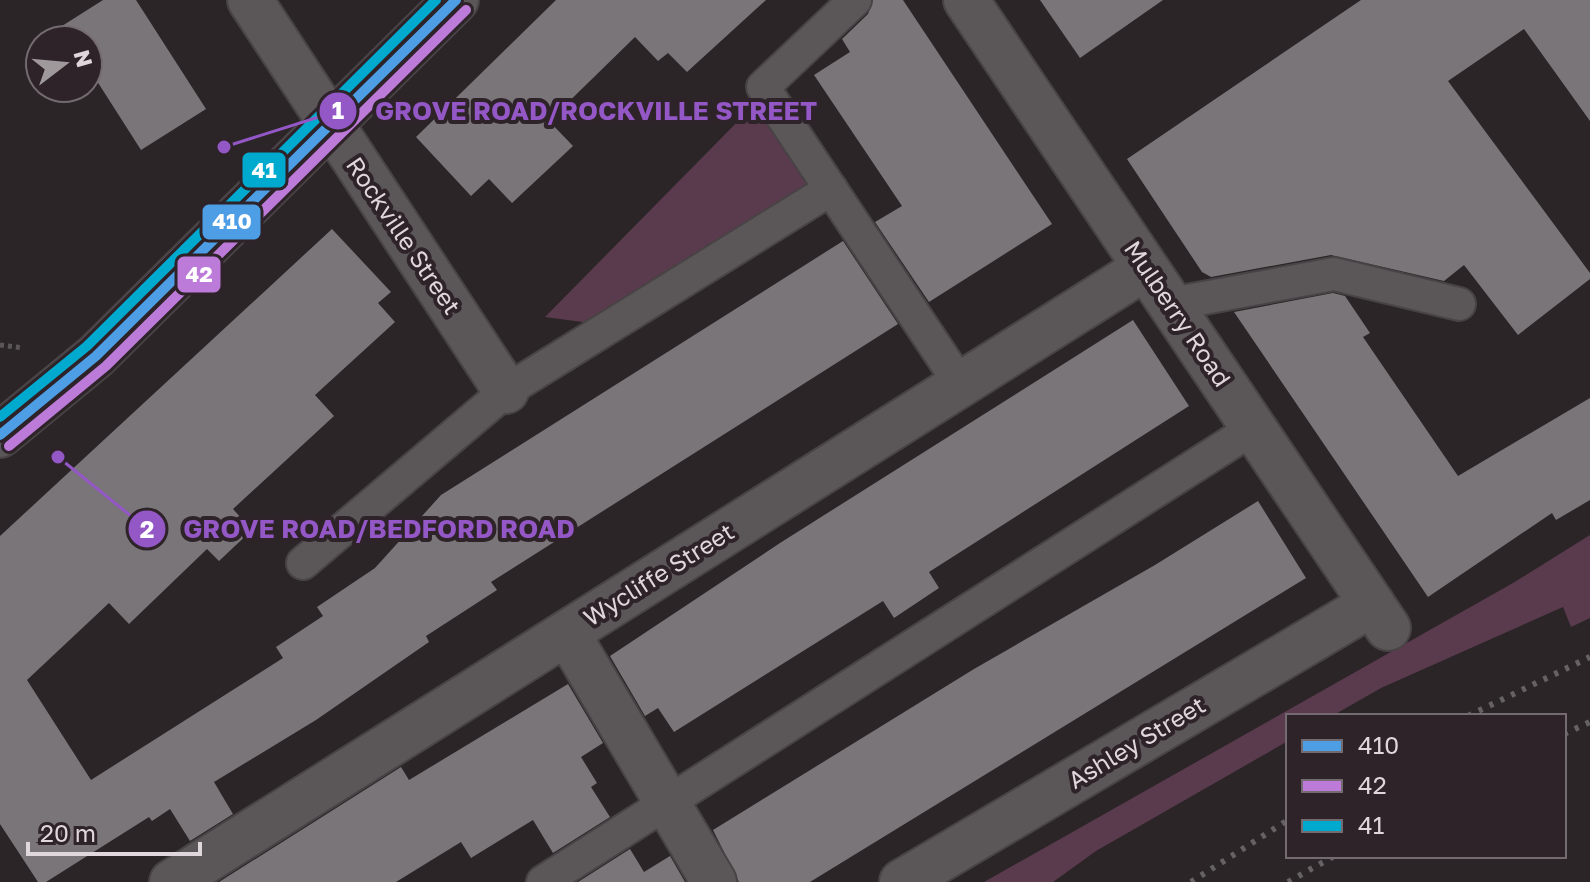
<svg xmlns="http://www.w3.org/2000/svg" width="1590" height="882" font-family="'Golos Text',sans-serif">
<rect width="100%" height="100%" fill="#2b2528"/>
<g fill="#5a3b4d">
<path d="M 751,108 L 765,113 L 813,187 L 590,323 L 545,317 Z"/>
<path d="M 1590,535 L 1590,618 L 1571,627 L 1563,607 L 1381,688 L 1332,716 L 1288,716 L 1288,741 L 1096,851 L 1053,882 L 984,882 L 1513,583 Z"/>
</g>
<g fill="#7a7578">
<path d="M 103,0 L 136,0 L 206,109 L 141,150 L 88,67 L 88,40 L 71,40 L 62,26 Z"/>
<path d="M 556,0 L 766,0 L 687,72 L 668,53 L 658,61 L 635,37 L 549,121 L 573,146 L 512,203 L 489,179 L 471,196 L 416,137 Z"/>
<path d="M 873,0 L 903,0 L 1052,224 L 929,302 L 875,222 L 902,206 L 814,75 L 850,52 L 842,39 L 868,14 Z"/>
<path d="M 1040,0 L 1163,0 L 1080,58 Z"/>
<path d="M 1361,0 L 1590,0 L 1590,121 L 1524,29 L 1448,81 L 1590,273 L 1590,279 L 1518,335 L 1464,265 L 1444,281 L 1331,255 L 1211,277 L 1202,272 L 1127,159 Z"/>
<path d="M 332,229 L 391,292 L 378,303 L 395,322 L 315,395 L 334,416 L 233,509 L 252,530 L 219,561 L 207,549 L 129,624 L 109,603 L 27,680 L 91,780 L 283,658 L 276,647 L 323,616 L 317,607 L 375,568 L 441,495 L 843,241 L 898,324 L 491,582 L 497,590 L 426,636 L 429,642 L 316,720 L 214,782 L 233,814 L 190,841 L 170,809 L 152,821 L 149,817 L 46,882 L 38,882 L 0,824 L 0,536 Z"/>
<path d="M 1333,293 L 1345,296 L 1370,333 L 1363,337 L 1458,476 L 1590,398 L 1590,500 L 1556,520 L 1552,513 L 1428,597 L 1234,312 Z"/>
<path d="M 1133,320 L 1189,406 L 929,572 L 939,588 L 894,618 L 883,601 L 674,732 L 658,708 L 645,716 L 610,656 L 780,543 Z"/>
<path d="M 1258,501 L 1306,578 L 810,882 L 739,882 L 713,830 L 974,669 L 1155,565 Z"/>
<path d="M 568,684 L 603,743 L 581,757 L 597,783 L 591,787 L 610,817 L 553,853 L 533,820 L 471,858 L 461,842 L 396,882 L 219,882 L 401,767 L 409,780 Z"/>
<path d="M 630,849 L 644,872 L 670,856 L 685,882 L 578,882 Z"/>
</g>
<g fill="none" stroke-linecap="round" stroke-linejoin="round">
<g stroke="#484345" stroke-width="36">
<g id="lane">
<path d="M 855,0 L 763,87 L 961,385"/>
<path d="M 1171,304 L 1334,274 L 1459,304"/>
<path d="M 303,563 L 506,391 L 831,189"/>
<path d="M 543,882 L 1254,428"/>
</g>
</g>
<g stroke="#484345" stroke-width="48">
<g id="street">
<path d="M 250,0 L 506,391"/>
<path d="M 966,0 L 1388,628"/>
<path d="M 0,435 L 96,356 L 456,0"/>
<path d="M 567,633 L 714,882"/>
<path d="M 172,882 L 1145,268"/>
<path d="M 902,882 L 1372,604"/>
</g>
</g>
<path stroke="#5b5759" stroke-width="5" stroke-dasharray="4 4" stroke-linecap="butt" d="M 0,345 L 23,348"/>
<use href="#lane" stroke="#5b5658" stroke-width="32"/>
<use href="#street" stroke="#5b5658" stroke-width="44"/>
<g stroke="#666264" stroke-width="6" stroke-dasharray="4 8" stroke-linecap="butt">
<path d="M 1468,716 L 1590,657"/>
<path d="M 1564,734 L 1590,722"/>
<path d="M 1191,882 L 1288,820"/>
<path d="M 1288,882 L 1334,856"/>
</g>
<g stroke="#2d2329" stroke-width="16">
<path id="bus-1" d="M 0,435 L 96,356 L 456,0"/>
</g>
<g stroke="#2d2329" stroke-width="16">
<path id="bus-2" d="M 9,446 L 106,366 L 466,10"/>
</g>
<g stroke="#2d2329" stroke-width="16">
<path id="bus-3" d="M 0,417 L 87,346 L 436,0"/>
</g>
<use href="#bus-1" stroke="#4d9ee5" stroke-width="10"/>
<use href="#bus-2" stroke="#bd7bd9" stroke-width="10"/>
<use href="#bus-3" stroke="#00a9ce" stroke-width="10"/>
</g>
<g text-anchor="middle" stroke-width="8" stroke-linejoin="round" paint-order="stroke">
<g font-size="24" fill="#dfd7db" stroke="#2d2329">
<text transform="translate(403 236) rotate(56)" y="8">Rockville Street</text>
<text transform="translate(1177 314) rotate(56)" y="8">Mulberry Road</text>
<text transform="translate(659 575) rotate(-32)" y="8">Wycliffe Street</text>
<text transform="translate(1137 743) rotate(-31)" y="8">Ashley Street</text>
</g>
</g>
<path fill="none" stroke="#9457c6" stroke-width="3" d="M224 147L338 111M58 457L147 529"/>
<g fill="#9457c6" stroke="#2d2329" stroke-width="3">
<circle cx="224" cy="147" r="8"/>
<circle cx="58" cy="457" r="8"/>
<circle cx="338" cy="111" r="20"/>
<circle cx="147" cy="529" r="20"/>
</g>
<g font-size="24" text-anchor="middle" font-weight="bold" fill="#fff">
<text x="338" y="119">1</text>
<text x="147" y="538">2</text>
</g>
<g font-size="26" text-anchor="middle" font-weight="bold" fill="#9457c6" stroke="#2d2329" stroke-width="8" stroke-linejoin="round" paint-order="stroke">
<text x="596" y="120">GROVE ROAD/ROCKVILLE STREET</text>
<text x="379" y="538">GROVE ROAD/BEDFORD ROAD</text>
</g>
<g stroke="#2d2329" stroke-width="3">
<rect x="241" y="151" width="46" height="38" rx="8" fill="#00a9ce"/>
<rect x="201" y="203" width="61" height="38" rx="8" fill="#4d9ee5"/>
<rect x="176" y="255" width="46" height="39" rx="8" fill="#bd7bd9"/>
</g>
<g font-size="22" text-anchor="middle" font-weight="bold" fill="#fff">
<text x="264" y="178">41</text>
<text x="232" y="229">410</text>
<text x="199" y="282">42</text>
</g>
<rect x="1286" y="714" width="280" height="144" fill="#2d2329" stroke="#746b70" stroke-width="2"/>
<rect x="1302" y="740" width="40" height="12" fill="#4d9ee5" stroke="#746b70" stroke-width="2"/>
<text x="1358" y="754" font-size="24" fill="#dfd7db">410</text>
<rect x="1302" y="780" width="40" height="12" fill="#bd7bd9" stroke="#746b70" stroke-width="2"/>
<text x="1358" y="794" font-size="24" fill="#dfd7db">42</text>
<rect x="1302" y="820" width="40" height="12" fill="#00a9ce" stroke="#746b70" stroke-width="2"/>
<text x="1358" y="834" font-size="24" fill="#dfd7db">41</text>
<g transform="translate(64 64) rotate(74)"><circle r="38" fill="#2d2329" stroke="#746b70" stroke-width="2"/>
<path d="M0-6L14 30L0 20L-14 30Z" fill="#a0999c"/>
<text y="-12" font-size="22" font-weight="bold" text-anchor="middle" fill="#dfd7db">N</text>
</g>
<path d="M28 842v12h172v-12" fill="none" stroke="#dfd7db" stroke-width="4"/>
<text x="40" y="842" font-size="24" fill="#dfd7db" stroke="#2d2329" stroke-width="6" paint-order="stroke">20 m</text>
</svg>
